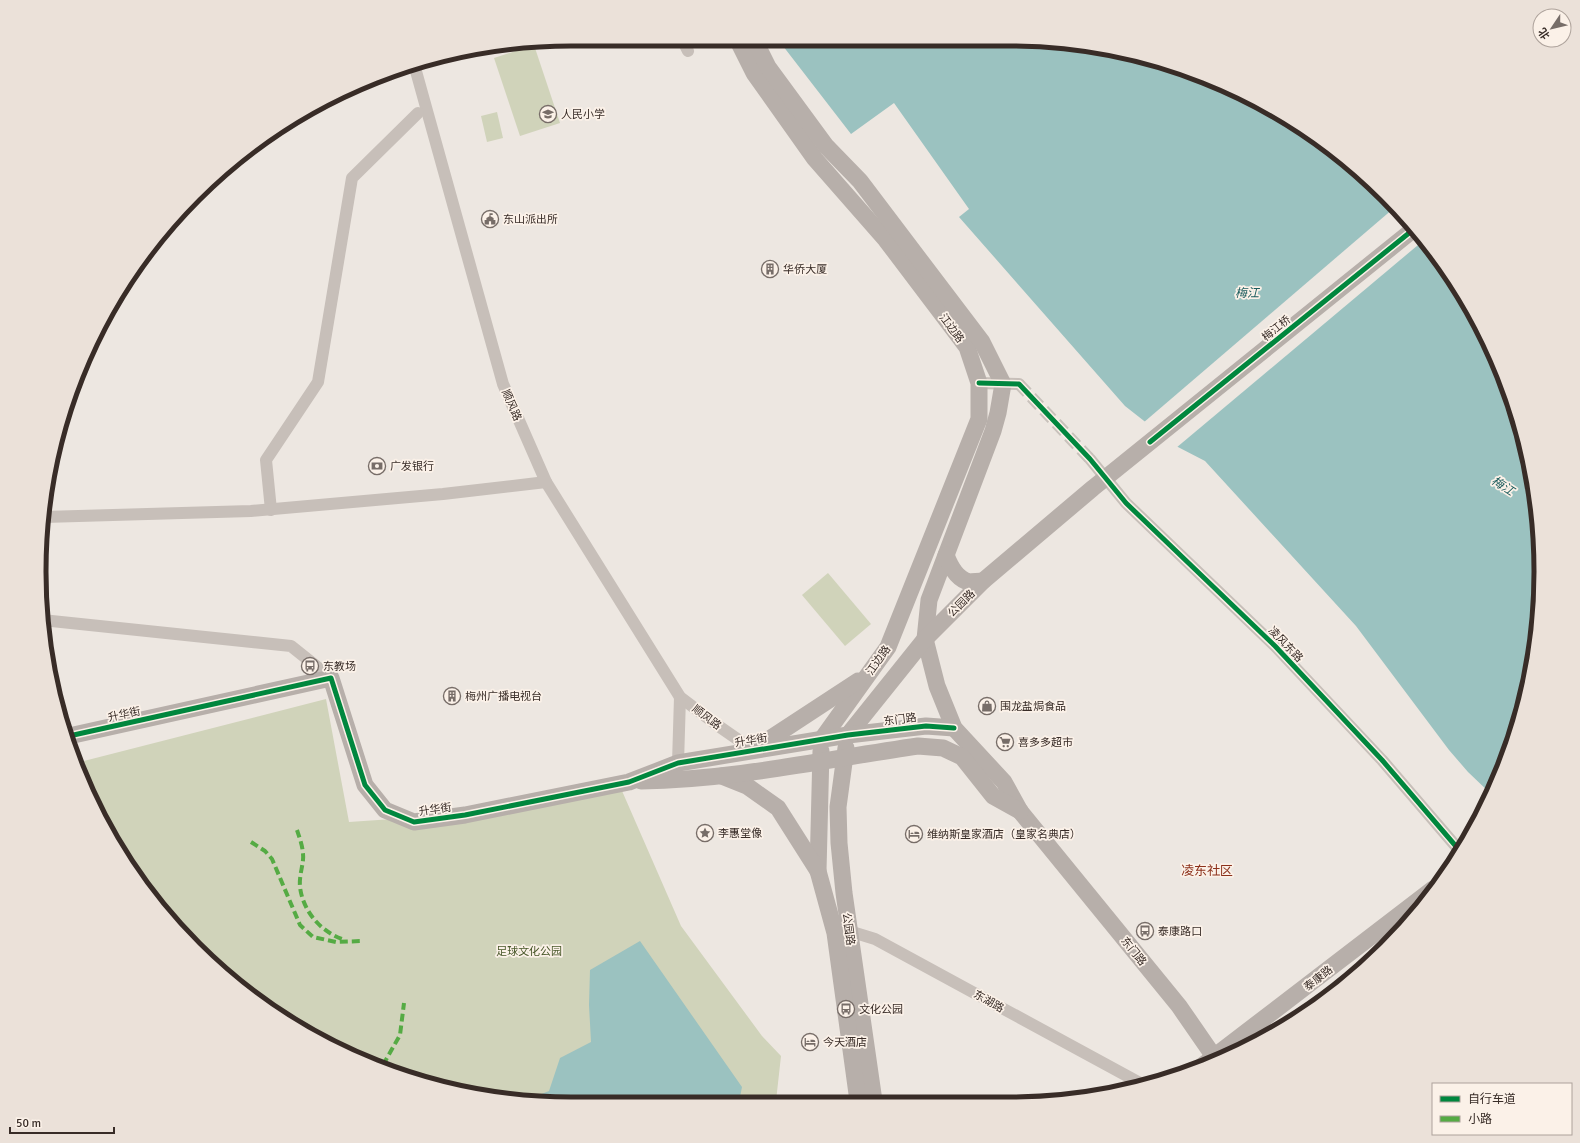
<svg xmlns="http://www.w3.org/2000/svg" width="1580" height="1143" font-family="Signika,'Noto Sans SC',sans-serif">
<rect width="100%" height="100%" fill="#ede7e1"/>
<g fill="#d0d3ba">
<path d="M 534,45 L 560,123 L 520,136 L 494,58 Z"/>
<path d="M 497,112 L 503,138 L 487,142 L 481,116 Z"/>
<path d="M 828,573 L 871,624 L 845,646 L 802,595 Z"/>
<path d="M 326,699 L 349,822 L 451,815 L 619,784 L 681,926 L 762,1036 L 781,1056 L 776,1101 L 536,1103 L 433,1086 L 305,1033 L 221,972 L 149,896 L 79,775 L 76,763 Z"/>
</g>
<g fill="#9bc2c0">
<path d="M 780,39 L 1009,39 L 1146,57 L 1212,80 L 1304,129 L 1360,171 L 1431,247 L 1486,336 L 1523,433 L 1540,536 L 1536,641 L 1513,742 L 1490,793 L 1468,772 L 1449,750 L 1356,626 L 1205,461 L 1176,446 L 1125,406 L 959,217 L 969,209 L 894,103 L 851,134 L 783,46 Z"/>
<path d="M 640,941 L 742,1087 L 739,1102 L 536,1103 L 528,1101 L 529,1099 L 549,1091 L 560,1058 L 591,1042 L 589,1005 L 590,970 Z"/>
</g>
<path fill="#ede7e1" d="M 1394,208 L 1424,240 L 1176,448 L 1143,423 Z"/>
<g fill="none" stroke-linecap="round" stroke-linejoin="round">
<path stroke="#c9c2bc" stroke-width="12" stroke-dasharray="12 6" stroke-linecap="butt" d="M 1019,384 L 1090,459"/>
<g stroke="#c7bfb9" stroke-width="12">
<path d="M 682,39 L 688,51"/>
<path d="M 414,64 L 503,384 L 546,482 L 680,697 L 717,725 L 753,750"/>
<path d="M 979,383 L 1019,384"/>
<path d="M 1090,459 L 1126,503 L 1275,646 L 1382,760 L 1460,851"/>
<path d="M 271,510 L 266,460 L 318,382 L 352,178 L 418,113"/>
<path d="M 44,517 L 251,511 L 443,494 L 546,482"/>
<path d="M 42,620 L 291,646 L 331,678"/>
<path d="M 678,763 L 680,697"/>
<path d="M 842,932 L 849,931 L 875,939 L 1140,1083"/>
</g>
<g stroke="#b7afaa" stroke-width="17">
<path d="M 737,39 L 754,73 L 815,159 L 886,240 L 967,347 L 979,383 L 979,419 L 888,647 L 822,739"/>
<path d="M 754,39 L 768,67 L 826,146 L 860,181 L 982,342 L 1003,384 L 998,413 L 993,431 L 929,600 L 925,639 L 937,686 L 954,728 L 1004,782 L 1020,811 L 1179,1006 L 1217,1061"/>
<path d="M 946,555 C 950,566 957,579 969,582 C 973,582 979,581 983,581"/>
<path d="M 848,735 L 925,639 L 983,581 L 1093,488 L 1414,229"/>
<path d="M 69,736 L 331,678 L 365,785 L 385,810 L 414,822 L 465,815 L 629,782 L 678,763 L 848,735 L 926,726 L 954,728"/>
<path d="M 759,746 L 858,681"/>
<path d="M 846,748 L 838,807 L 839,843 L 844,893 L 874,1101"/>
<path d="M 821,751 L 818,871 L 835,933 L 858,1101"/>
<path d="M 722,776 L 747,786 L 778,808 L 818,871"/>
<path d="M 641,781 C 733,780 827,759 918,746 L 943,748 L 962,757 L 993,796 L 1020,811"/>
<path d="M 1202,1066 L 1433,889"/>
</g>
<g stroke="#55ab44" stroke-width="4" stroke-dasharray="8 4" stroke-linecap="butt">
<path d="M 297,830 C 300,839 304,850 303,860 C 302,869 299,878 300,887 C 303,912 322,933 345,940"/>
<path d="M 251,842 L 265,851 L 272,859 L 300,925 L 313,937 L 336,942 L 362,941"/>
<path d="M 383,1065 L 400,1035 L 404,1003"/>
</g>
<g stroke="#fbf1e8" stroke-width="8">
<g id="cycleway">
<path d="M 979,383 L 1019,384 L 1090,459 L 1126,503 L 1275,646 L 1382,760 L 1460,851"/>
<path d="M 1150,442 L 1414,229"/>
<path d="M 69,736 L 331,678 L 365,785 L 385,810 L 414,822 L 465,815 L 629,782 L 678,763 L 848,735 L 926,726 L 954,728"/>
</g>
</g>
<use href="#cycleway" stroke="#00873e" stroke-width="5"/>
</g>
<defs>
<g id="school-ring" transform="scale(0.9)"><circle r="9.5" fill="#fbf1e8" stroke="#776d68" stroke-width="1.5"/><path d="M0-5L7-2L0 1L-7-2ZM-4 1L0 2.5L4 1V4Q0 6-4 4Z" fill="#776d68"/></g>
<g id="civic-ring" transform="scale(0.9)"><circle r="9.5" fill="#fbf1e8" stroke="#776d68" stroke-width="1.5"/><path d="M-.6-6.5H3V-4.5H.6V-3L4-1V1h2V6H-6V1h2V-1L-.6-3ZM-1.2 2.5V6h2.4V2.5Z" fill="#776d68"/></g>
<g id="building-ring" transform="scale(0.9)"><circle r="9.5" fill="#fbf1e8" stroke="#776d68" stroke-width="1.5"/><path d="M-4-6H4V6H1V3H-1V6H-4ZM-2.5-4.3h1.7v1.8h-1.7ZM.8-4.3h1.7v1.8H.8ZM-2.5-1h1.7V.8h-1.7ZM.8-1h1.7V.8H.8Z" fill="#776d68"/></g>
<g id="bank-ring" transform="scale(0.9)"><circle r="9.5" fill="#fbf1e8" stroke="#776d68" stroke-width="1.5"/><path d="M-6-4H6V4H-6ZM0-2.3a2.3 2.3 0 1 0 0 4.6a2.3 2.3 0 1 0 0-4.6Z" fill="#776d68"/></g>
<g id="bus-ring" transform="scale(0.9)"><circle r="9.5" fill="#fbf1e8" stroke="#776d68" stroke-width="1.5"/><path d="M-5-6H5V4H4V6H2V4H-2V6H-4V4H-5ZM-3.5-4V0h7V-4ZM-3.5 1.2v1.5H-2V1.2ZM2 1.2v1.5H3.5V1.2Z" fill="#776d68"/></g>
<g id="shop-ring" transform="scale(0.9)"><circle r="9.5" fill="#fbf1e8" stroke="#776d68" stroke-width="1.5"/><path d="M-5-2.5h2.3a2.7 3.5 0 0 1 5.4 0H5L5.5 6h-11ZM-1.5-2.5h3a1.5 2.3 0 0 0-3 0Z" fill="#776d68"/></g>
<g id="supermarket-ring" transform="scale(0.9)"><circle r="9.5" fill="#fbf1e8" stroke="#776d68" stroke-width="1.5"/><path d="M-6-5.5h2.5l.6 2H6L4.5 2H-2.5L-4.4-4H-6ZM-1.5 3.2a1.3 1.3 0 1 0 .1 0ZM3 3.2a1.3 1.3 0 1 0 .1 0Z" fill="#776d68"/></g>
<g id="sight-ring" transform="scale(0.9)"><circle r="9.5" fill="#fbf1e8" stroke="#776d68" stroke-width="1.5"/><path d="M0-6L1.8-2.2L6-1.7L2.9 1.2L3.7 5.4L0 3.3L-3.7 5.4L-2.9 1.2L-6-1.7L-1.8-2.2Z" fill="#776d68"/></g>
<g id="hotel-ring" transform="scale(0.9)"><circle r="9.5" fill="#fbf1e8" stroke="#776d68" stroke-width="1.5"/><path d="M-6-4.5h1.5V1H6V5H4.5V3h-9V5H-6ZM-4 0a1.8 1.8 0 1 1 3.6 0ZM.5 0V-2.5h3Q6-2.5 6 0Z" fill="#776d68"/></g>
</defs>
<g fill-rule="evenodd">
<use href="#school-ring" x="548" y="114"/>
<use href="#civic-ring" x="490" y="219"/>
<use href="#building-ring" x="770" y="269"/>
<use href="#bank-ring" x="377" y="466"/>
<use href="#bus-ring" x="310" y="666"/>
<use href="#building-ring" x="452" y="696"/>
<use href="#shop-ring" x="987" y="706"/>
<use href="#supermarket-ring" x="1005" y="742"/>
<use href="#sight-ring" x="705" y="833"/>
<use href="#hotel-ring" x="914" y="834"/>
<use href="#bus-ring" x="1145" y="931"/>
<use href="#bus-ring" x="846" y="1009"/>
<use href="#hotel-ring" x="810" y="1042"/>
</g>
<g text-anchor="middle" stroke-width="3.5" stroke-linejoin="round" paint-order="stroke">
<g font-size="11" fill="#382c27" stroke="#fbf1e8" text-anchor="start">
<text x="561" y="118">人民小学</text>
<text x="503" y="223">东山派出所</text>
<text x="783" y="273">华侨大厦</text>
<text x="390" y="470">广发银行</text>
<text x="323" y="670">东教场</text>
<text x="465" y="700">梅州广播电视台</text>
<text x="1000" y="710">围龙盐焗食品</text>
<text x="1018" y="746">喜多多超市</text>
<text x="718" y="837">李惠堂像</text>
<text x="927" y="838">维纳斯皇家酒店（皇家名典店）</text>
<text x="1158" y="935">泰康路口</text>
<text x="859" y="1013">文化公园</text>
<text x="823" y="1046">今天酒店</text>
</g>
<g font-size="11" fill="#382c27" stroke="#fbf1e8">
<text transform="translate(952 328) rotate(53)" y="4">江边路</text>
<text transform="translate(1276 328) rotate(-39)" y="4">梅江桥</text>
<text transform="translate(512 405) rotate(66)" y="4">顺风路</text>
<text transform="translate(961 603) rotate(-45)" y="4">公园路</text>
<text transform="translate(1286 644) rotate(46)" y="4">凌风东路</text>
<text transform="translate(878 660) rotate(-55)" y="4">江边路</text>
<text transform="translate(124 714) rotate(-12)" y="4">升华街</text>
<text transform="translate(707 717) rotate(37)" y="4">顺风路</text>
<text transform="translate(900 719) rotate(-7)" y="4">东门路</text>
<text transform="translate(751 740) rotate(-9)" y="4">升华街</text>
<text transform="translate(435 809) rotate(-8)" y="4">升华街</text>
<text transform="translate(849 929) rotate(82)" y="4">公园路</text>
<text transform="translate(1134 951) rotate(51)" y="4">东门路</text>
<text transform="translate(1318 978) rotate(-38)" y="4">泰康路</text>
<text transform="translate(989 1001) rotate(29)" y="4">东湖路</text>
</g>
<g font-size="11" fill="#49582a" stroke="#fbf1e8">
<text x="529" y="955">足球文化公园</text>
</g>
<g font-size="12" font-style="italic" fill="#1a5b5c" stroke="#fbf1e8">
<text x="1247" y="297">梅江</text>
<text transform="translate(1503 486) rotate(33)" y="4">梅江</text>
</g>
<g font-size="13" fill="#8c311b" stroke="#fbf1e8">
<text x="1207" y="875">凌东社区</text>
</g>
</g>
<path d="M0 0H1580V1143H0ZM571 46H1009A525 525 0 0 1 1534 571V572A525 525 0 0 1 1009 1097H571A525 525 0 0 1 46 572V571A525 525 0 0 1 571 46Z" fill="#ebe1d9" fill-rule="evenodd"/>
<path fill="none" stroke="#382c27" stroke-width="5" d="M571 46H1009A525 525 0 0 1 1534 571V572A525 525 0 0 1 1009 1097H571A525 525 0 0 1 46 572V571A525 525 0 0 1 571 46Z"/>
<rect x="1432" y="1083" width="140" height="52" fill="#fbf1e8" stroke="#ada29b"/>
<rect x="1440" y="1096" width="20" height="6" fill="#00873e" stroke="#ada29b"/>
<text x="1468" y="1103" font-size="12" fill="#382c27">自行车道</text>
<rect x="1440" y="1116" width="20" height="6" fill="#55ab44" stroke="#ada29b"/>
<text x="1468" y="1123" font-size="12" fill="#382c27">小路</text>
<g transform="translate(1552 28) rotate(235)"><circle r="19" fill="#fbf1e8" stroke="#ada29b"/>
<path d="M0-3L7 15L0 10L-7 15Z" fill="#776d68"/>
<text y="-6" font-size="11" font-weight="bold" text-anchor="middle" fill="#382c27">北</text>
</g>
<path d="M10 1127v6h104v-6" fill="none" stroke="#382c27" stroke-width="2"/>
<text x="16" y="1127" font-size="12" fill="#382c27" stroke="#fbf1e8" stroke-width="3" paint-order="stroke">50 m</text>
</svg>
